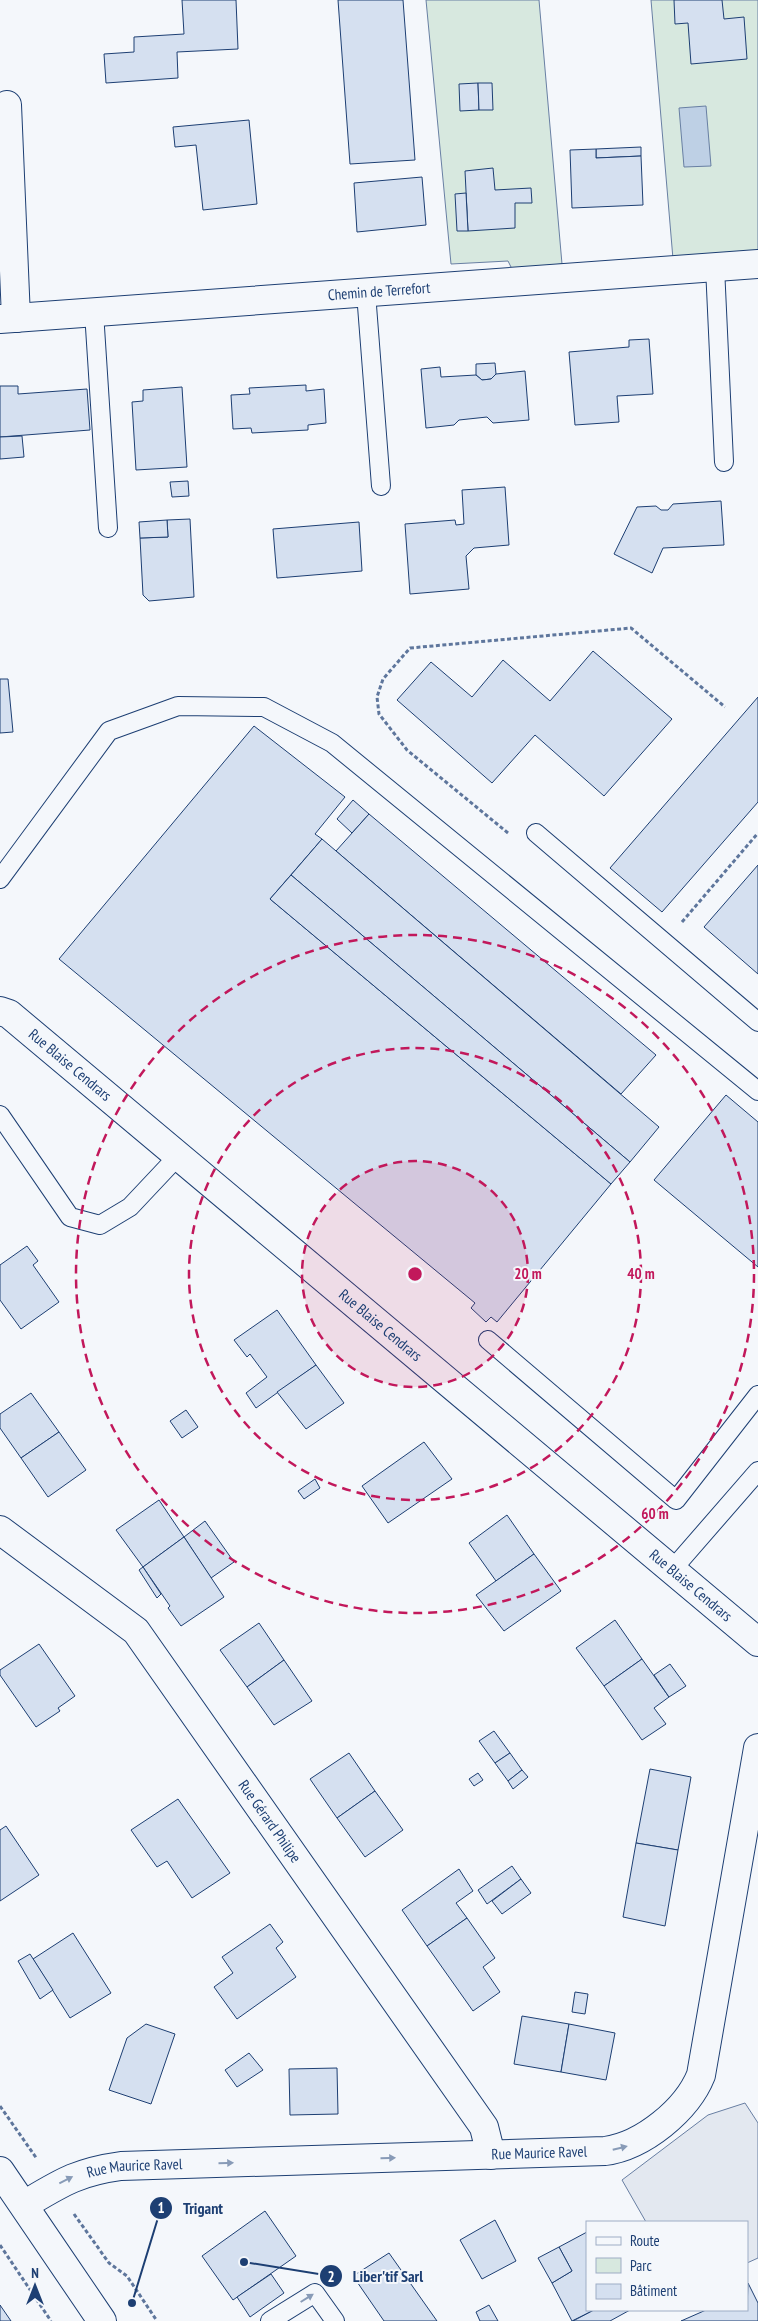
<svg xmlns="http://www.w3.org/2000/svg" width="758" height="2321" font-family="'PT Sans Narrow',sans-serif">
<rect width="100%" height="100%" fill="#f4f7fb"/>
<g fill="#d7e8df" stroke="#687fa3">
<path d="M 426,0 L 539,0 L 562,264 L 512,269 L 508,261 L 451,264 Z"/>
<path d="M 651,0 L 758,0 L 758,252 L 673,259 Z"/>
</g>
<path fill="#e3e8f0" stroke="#687fa3" d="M 745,2103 L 758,2123 L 758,2258 L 747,2263 L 747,2222 L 646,2222 L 622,2180 L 708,2115 Z"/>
<path fill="#bed0e5" stroke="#687fa3" d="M 706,106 L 711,166 L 684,167 L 679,108 Z"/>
<g fill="#d5e0f0" stroke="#1d3f73">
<path d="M 182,0 L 236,0 L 238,49 L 177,52 L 178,78 L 106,83 L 104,54 L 134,52 L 134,37 L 184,34 Z"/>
<path d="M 338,0 L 403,0 L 415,160 L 350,164 Z"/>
<path d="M 674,0 L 722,0 L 724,19 L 744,17 L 747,59 L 691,64 L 688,23 L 675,24 Z"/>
<path d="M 478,83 L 479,110 L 460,111 L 459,84 Z"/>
<path d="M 478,83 L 492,83 L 493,110 L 479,110 Z"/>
<path d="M 249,120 L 257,204 L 203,210 L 196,145 L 175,147 L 173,127 Z"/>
<path d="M 641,147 L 641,156 L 596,158 L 596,149 Z"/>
<path d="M 596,149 L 596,158 L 641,156 L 643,205 L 572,208 L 570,150 Z"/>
<path d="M 493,168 L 495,190 L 531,188 L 532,203 L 515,203 L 515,228 L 468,231 L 465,171 Z"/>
<path d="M 422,177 L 426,225 L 357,232 L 354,183 Z"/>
<path d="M 466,193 L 468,231 L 457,231 L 455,194 Z"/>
<path d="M 649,339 L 653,394 L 617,396 L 619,422 L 575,425 L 569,352 L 629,347 L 629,340 Z"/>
<path d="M 495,363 L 496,374 L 491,379 L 482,380 L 476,375 L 476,364 Z"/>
<path d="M 440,367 L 441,377 L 476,375 L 482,380 L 491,379 L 496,374 L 525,371 L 529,420 L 493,423 L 487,417 L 459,420 L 454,425 L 426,428 L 421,369 Z"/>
<path d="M 306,385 L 306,391 L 324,389 L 326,423 L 308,425 L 308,430 L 252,433 L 251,428 L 233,429 L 231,395 L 250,394 L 249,388 Z"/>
<path d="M 0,386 L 18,386 L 18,394 L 87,389 L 90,430 L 0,437 Z"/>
<path d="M 182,387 L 187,467 L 136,470 L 132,402 L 143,401 L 143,390 Z"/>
<path d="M 22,436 L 24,457 L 0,459 L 0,437 Z"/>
<path d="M 188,481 L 189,496 L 172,497 L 170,482 Z"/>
<path d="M 505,487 L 509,545 L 474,548 L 466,556 L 469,589 L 410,594 L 405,524 L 455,520 L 456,525 L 464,524 L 462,490 Z"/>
<path d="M 721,501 L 724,545 L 663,548 L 652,573 L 614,554 L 637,507 L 656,506 L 661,510 L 668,510 L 673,504 Z"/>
<path d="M 190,519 L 194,597 L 149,601 L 143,595 L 140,538 L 168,537 L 167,520 Z"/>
<path d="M 167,520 L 168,537 L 140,538 L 139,522 Z"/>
<path d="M 359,522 L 362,571 L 277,578 L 273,529 Z"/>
<path d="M 593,651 L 672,719 L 604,796 L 535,735 L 492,783 L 397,700 L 431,662 L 472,697 L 503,660 L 550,701 Z"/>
<path d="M 0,679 L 8,679 L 13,732 L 0,733 Z"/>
<path d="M 758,697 L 758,802 L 662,912 L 610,868 Z"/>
<path d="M 254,726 L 345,797 L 315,834 L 322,839 L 270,899 L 611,1184 L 497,1322 L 491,1317 L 486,1322 L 471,1308 L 475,1303 L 59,959 Z"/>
<path d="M 353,800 L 369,814 L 352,833 L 337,819 Z"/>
<path d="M 369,814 L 656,1055 L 621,1094 L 336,851 Z"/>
<path d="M 322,839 L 659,1127 L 630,1162 L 291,875 Z"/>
<path d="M 758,865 L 758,974 L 704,927 Z"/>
<path d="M 291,875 L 630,1162 L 611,1184 L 270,899 Z"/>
<path d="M 726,1095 L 758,1122 L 758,1267 L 654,1180 Z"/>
<path d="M 27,1246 L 38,1261 L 33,1265 L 59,1302 L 21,1329 L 0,1300 L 0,1265 Z"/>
<path d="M 277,1310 L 316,1365 L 256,1408 L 246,1393 L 267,1377 L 250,1354 L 247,1357 L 234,1340 Z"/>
<path d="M 316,1365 L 344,1403 L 306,1429 L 277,1392 Z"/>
<path d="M 31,1393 L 59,1432 L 21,1458 L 0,1428 L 0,1414 Z"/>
<path d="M 186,1410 L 198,1427 L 182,1438 L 170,1421 Z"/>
<path d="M 59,1432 L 86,1470 L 48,1497 L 21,1458 Z"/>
<path d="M 424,1442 L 452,1479 L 388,1523 L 362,1486 Z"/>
<path d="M 315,1479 L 320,1488 L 304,1499 L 298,1491 Z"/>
<path d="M 159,1500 L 184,1537 L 143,1567 L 116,1530 Z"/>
<path d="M 507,1515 L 534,1554 L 496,1581 L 469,1543 Z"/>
<path d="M 205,1521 L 234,1562 L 211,1578 L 184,1537 Z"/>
<path d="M 184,1537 L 224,1597 L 181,1626 L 168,1608 L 170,1606 L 143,1567 Z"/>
<path d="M 534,1554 L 561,1591 L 504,1631 L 476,1595 Z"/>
<path d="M 143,1567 L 161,1594 L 157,1598 L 139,1570 Z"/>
<path d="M 615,1620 L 642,1659 L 604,1686 L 576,1648 Z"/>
<path d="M 259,1623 L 284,1660 L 247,1687 L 220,1650 Z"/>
<path d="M 39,1644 L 75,1696 L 58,1708 L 60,1711 L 36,1727 L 0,1675 L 0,1670 Z"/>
<path d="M 642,1659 L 669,1697 L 654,1708 L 666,1724 L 642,1740 L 604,1686 Z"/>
<path d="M 284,1660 L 312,1701 L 274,1725 L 247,1687 Z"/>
<path d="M 670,1664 L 686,1686 L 669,1697 L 654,1675 Z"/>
<path d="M 494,1731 L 510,1753 L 495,1763 L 479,1741 Z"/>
<path d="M 349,1753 L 375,1791 L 337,1818 L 310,1779 Z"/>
<path d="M 510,1753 L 522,1770 L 508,1781 L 495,1763 Z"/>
<path d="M 650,1769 L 691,1777 L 678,1850 L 636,1843 Z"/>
<path d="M 522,1770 L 528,1777 L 513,1789 L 508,1781 Z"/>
<path d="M 478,1773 L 483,1780 L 474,1786 L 469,1779 Z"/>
<path d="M 375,1791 L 403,1830 L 365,1857 L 337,1818 Z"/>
<path d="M 178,1799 L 230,1873 L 192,1898 L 167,1861 L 157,1867 L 131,1830 Z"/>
<path d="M 6,1826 L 39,1875 L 0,1901 L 0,1830 Z"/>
<path d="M 636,1843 L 678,1850 L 665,1926 L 623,1917 Z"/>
<path d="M 512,1866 L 521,1879 L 487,1904 L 478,1890 Z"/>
<path d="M 459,1869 L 473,1891 L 456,1903 L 467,1918 L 427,1946 L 402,1910 Z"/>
<path d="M 521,1879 L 531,1893 L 502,1914 L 492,1901 Z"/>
<path d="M 467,1918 L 495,1958 L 483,1967 L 500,1992 L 473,2011 L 427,1946 Z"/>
<path d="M 270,1924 L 283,1942 L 276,1948 L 296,1977 L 237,2019 L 214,1987 L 233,1973 L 222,1957 Z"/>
<path d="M 73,1933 L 111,1993 L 70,2018 L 33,1959 Z"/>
<path d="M 30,1954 L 53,1990 L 40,1999 L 18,1961 Z"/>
<path d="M 575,1992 L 588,1994 L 585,2014 L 572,2012 Z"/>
<path d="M 522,2016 L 569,2024 L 561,2072 L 514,2064 Z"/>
<path d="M 146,2024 L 175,2034 L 151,2104 L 109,2090 L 127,2038 Z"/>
<path d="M 569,2024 L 615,2033 L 606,2080 L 561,2072 Z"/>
<path d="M 249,2053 L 263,2070 L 237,2087 L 225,2070 Z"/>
<path d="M 337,2068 L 338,2114 L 290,2115 L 289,2069 Z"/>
<path d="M 265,2211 L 296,2256 L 233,2300 L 202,2256 Z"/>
<path d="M 495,2220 L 516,2261 L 482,2279 L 460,2240 Z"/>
<path d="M 587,2232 L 587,2310 L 594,2310 L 572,2321 L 552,2283 L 572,2271 L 559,2247 Z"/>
<path d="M 559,2247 L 572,2271 L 552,2283 L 538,2258 Z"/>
<path d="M 389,2253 L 437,2321 L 384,2321 L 353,2276 Z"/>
<path d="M 271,2274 L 284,2293 L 250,2317 L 237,2297 Z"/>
<path d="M 748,2283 L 758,2303 L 758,2321 L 681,2321 L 706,2310 L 747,2310 Z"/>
<path d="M 0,2305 L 11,2321 L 0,2321 Z"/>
<path d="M 489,2305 L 498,2321 L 480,2321 L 476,2312 Z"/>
<path d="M 594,2310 L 630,2310 L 610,2321 L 573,2321 Z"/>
</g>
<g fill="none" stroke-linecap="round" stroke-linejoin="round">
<g stroke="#1d3f73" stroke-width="20">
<g id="lane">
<path d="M 715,267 L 724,462"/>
<path d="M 366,293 L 381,486"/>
<path d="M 94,312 L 108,528"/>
<path d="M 536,833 L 758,1022"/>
<path d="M 0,879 L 109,731 L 178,706 L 264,707 L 332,743 L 758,1091"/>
<path d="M 0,1115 L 70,1217 L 100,1225 L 130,1207 L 178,1156"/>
<path d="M 488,1340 L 676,1500 L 758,1395"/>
<path d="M 671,1571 L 758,1471"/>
<path d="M 270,2321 L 315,2293 L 335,2321"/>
</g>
</g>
<g stroke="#1d3f73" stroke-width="30">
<g id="street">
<path d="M 7,105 L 16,318"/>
<path id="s1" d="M 0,319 L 758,264"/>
<path id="s2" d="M 0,1011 L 9,1014 L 758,1642"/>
<path id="s3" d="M 0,1530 L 136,1631 L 484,2127 L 491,2155"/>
<path id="s4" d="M 24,2205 C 61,2183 77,2172 121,2166 L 605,2151 C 643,2146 687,2110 701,2075 L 758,1748"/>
</g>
</g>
<g stroke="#1d3f73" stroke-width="30">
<path id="primary" d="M 0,2171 L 102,2321"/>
</g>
<g stroke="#5e769c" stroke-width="3" stroke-dasharray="4 2.5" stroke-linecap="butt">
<path d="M 508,833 L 407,750 L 379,714 L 377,697 L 383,679 L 410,648 L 631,628 L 725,707"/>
<path d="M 682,922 L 758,833"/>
<path d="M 0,2106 L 37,2159"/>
<path d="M 74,2214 L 109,2263 L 127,2276 L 157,2321"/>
<path d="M 0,2245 L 51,2321"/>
</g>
<use href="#lane" stroke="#f4f7fb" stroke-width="18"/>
<use href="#street" stroke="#f4f7fb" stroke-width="28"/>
<use href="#primary" stroke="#f4f7fb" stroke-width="28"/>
</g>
<defs><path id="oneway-solid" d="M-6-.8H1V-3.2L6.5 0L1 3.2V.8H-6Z" transform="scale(1.25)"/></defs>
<g fill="#889bb7">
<use href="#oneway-solid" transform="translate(620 2148) rotate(-14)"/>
<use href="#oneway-solid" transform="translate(388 2158) rotate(-2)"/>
<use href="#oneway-solid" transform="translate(226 2163) rotate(-2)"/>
<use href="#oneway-solid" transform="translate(66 2180) rotate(-27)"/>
<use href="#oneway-solid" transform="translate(307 2298) rotate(-32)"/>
</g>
<circle cx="415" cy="1274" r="113" fill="#c2185b" fill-opacity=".12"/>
<g fill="none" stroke="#c2185b" stroke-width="2.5" stroke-dasharray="9 6">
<circle cx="415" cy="1274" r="113"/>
<circle cx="415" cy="1274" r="226"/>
<circle cx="415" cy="1274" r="339"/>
</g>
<g text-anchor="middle" stroke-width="4" stroke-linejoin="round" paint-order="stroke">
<g font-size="15" fill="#1d3f73" stroke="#f4f7fb">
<text dy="5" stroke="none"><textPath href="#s1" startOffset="380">Chemin de Terrefort</textPath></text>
<text dy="5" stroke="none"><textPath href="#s2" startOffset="89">Rue Blaise Cendrars</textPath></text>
<text dy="5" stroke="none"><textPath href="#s2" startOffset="494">Rue Blaise Cendrars</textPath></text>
<text dy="5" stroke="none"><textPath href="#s2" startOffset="899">Rue Blaise Cendrars</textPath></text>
<text dy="5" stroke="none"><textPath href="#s3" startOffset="402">Rue Gérard Philipe</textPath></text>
<text dy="5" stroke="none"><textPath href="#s4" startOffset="524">Rue Maurice Ravel</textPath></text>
<text dy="5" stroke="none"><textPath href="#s4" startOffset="119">Rue Maurice Ravel</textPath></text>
</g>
</g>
<circle cx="415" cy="1274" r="8" fill="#c2185b" stroke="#f4f7fb" stroke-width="2.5"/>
<g font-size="15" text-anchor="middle" font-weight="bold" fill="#c2185b" stroke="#f4f7fb" stroke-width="4" stroke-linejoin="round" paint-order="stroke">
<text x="528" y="1279">20 m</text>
<text x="641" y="1279">40 m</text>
<text x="655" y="1519">60 m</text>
</g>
<path fill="none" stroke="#1d3f73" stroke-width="2" d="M132 2303L161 2208M244 2262L331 2276"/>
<g fill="#1d3f73" stroke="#f4f7fb" stroke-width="2">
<circle cx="132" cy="2303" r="5"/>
<circle cx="244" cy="2262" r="5"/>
<circle cx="161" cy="2208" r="12"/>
<circle cx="331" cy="2276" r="12"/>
</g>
<g font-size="15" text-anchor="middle" font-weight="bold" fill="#fff">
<text x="161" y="2213">1</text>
<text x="331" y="2282">2</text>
</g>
<g font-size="16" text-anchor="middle" font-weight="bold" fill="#1d3f73" stroke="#f4f7fb" stroke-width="4" stroke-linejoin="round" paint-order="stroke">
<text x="203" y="2214">Trigant</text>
<text x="388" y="2282">Liber'tif Sarl</text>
</g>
<rect x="586" y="2221" width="162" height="90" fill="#f4f7fb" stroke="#9eadc5"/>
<rect x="596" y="2237" width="25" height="8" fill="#f4f7fb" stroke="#9eadc5"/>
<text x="630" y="2246" font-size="15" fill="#1d3f73">Route</text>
<rect x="596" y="2258" width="25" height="15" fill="#d7e8df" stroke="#9eadc5"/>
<text x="630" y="2271" font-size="15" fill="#1d3f73">Parc</text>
<rect x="596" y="2284" width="25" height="15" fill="#d5e0f0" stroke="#9eadc5"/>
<text x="630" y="2296" font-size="15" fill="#1d3f73">Bâtiment</text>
<g transform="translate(35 2286)" stroke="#f4f7fb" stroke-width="4" paint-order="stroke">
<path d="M0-4L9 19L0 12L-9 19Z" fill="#1d3f73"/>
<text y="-8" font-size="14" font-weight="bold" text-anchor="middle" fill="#1d3f73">N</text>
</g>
</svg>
